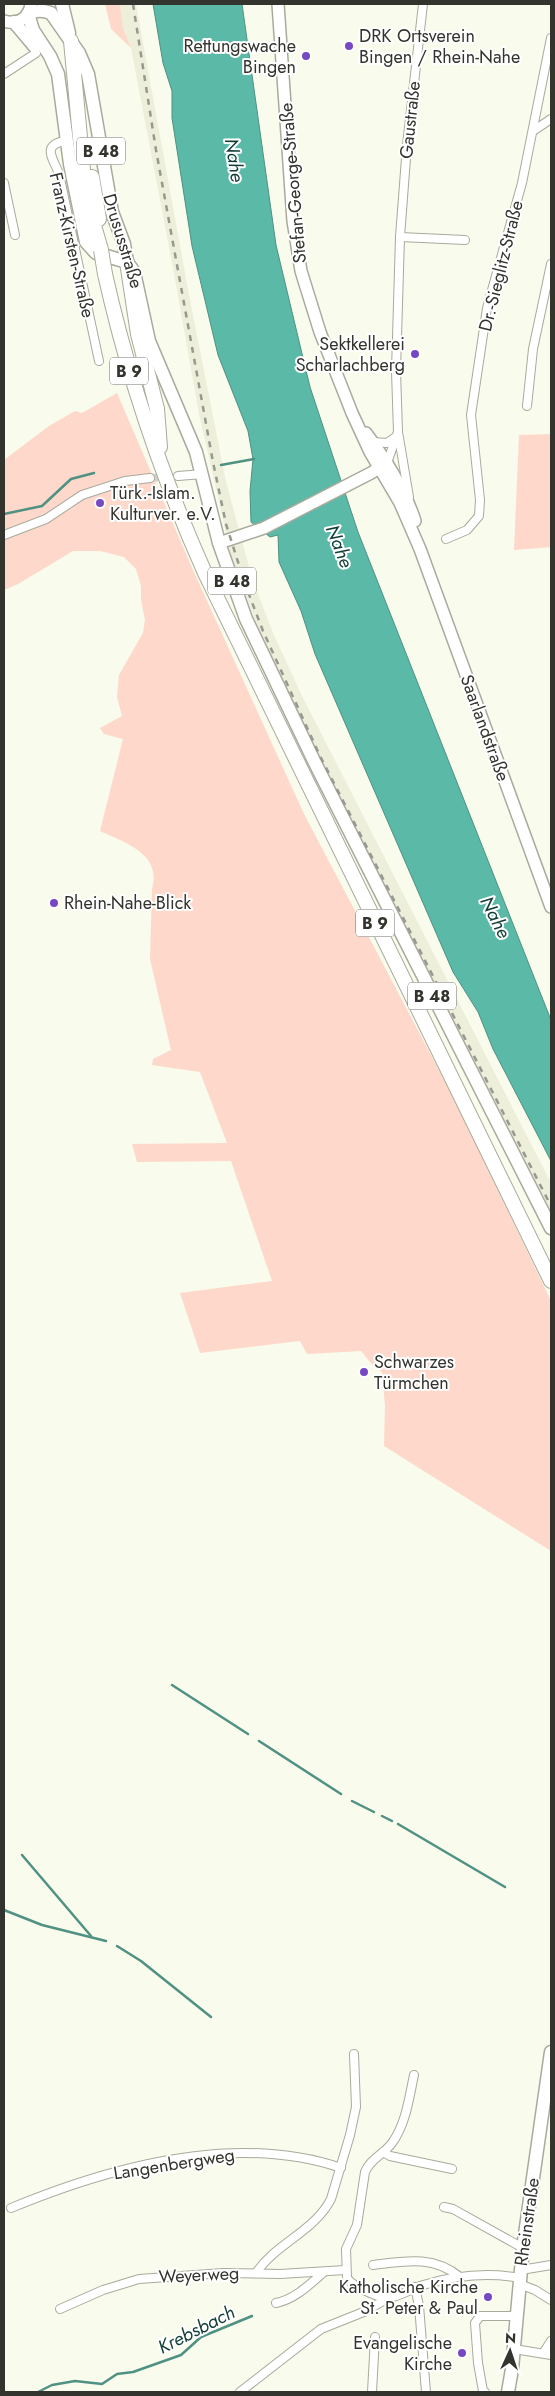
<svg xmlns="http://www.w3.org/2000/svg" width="555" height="2396" font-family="Jost,sans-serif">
<rect width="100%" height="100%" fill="#f9fbec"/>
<path fill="#edefda" d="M 120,4 L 136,4 L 189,295 L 226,482 L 253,581 L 273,633 L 302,696 L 551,1183 L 551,1218 L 318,757 L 260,633 L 231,555 L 199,414 L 173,268 L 131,48 L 123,28 Z"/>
<g fill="#fed8ca">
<path d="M 105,4 L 120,4 L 123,28 L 131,48 L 111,29 Z"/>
<path d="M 117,393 L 193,570 L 304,814 L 451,1093 L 551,1301 L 551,1551 L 384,1446 L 385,1406 L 382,1372 L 374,1367 L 361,1351 L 307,1354 L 300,1341 L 200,1353 L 180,1293 L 272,1281 L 231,1161 L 137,1162 L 132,1144 L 227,1143 L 200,1072 L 152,1065 L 153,1059 L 171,1050 L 150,959 L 152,889 C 162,854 126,843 100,831 L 123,739 L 104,734 L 100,728 L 122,716 L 117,697 L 119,675 L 143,633 L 145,620 L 141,600 L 141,586 L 136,569 L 124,557 L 100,551 L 73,551 L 18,584 L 4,590 L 4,460 L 49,426 L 75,411 L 82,413 Z"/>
<path d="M 551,434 L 551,547 L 514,550 L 519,435 Z"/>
</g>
<path fill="#5bb9a8" stroke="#4f9183" d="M 153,4 L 242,4 L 276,245 L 310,387 L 358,532 L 551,1020 L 551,1161 L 493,1049 L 478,1012 L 453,972 L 315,654 L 301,611 L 279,562 L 278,535 L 270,537 L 251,522 L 250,491 L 253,459 L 248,431 L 218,355 L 192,246 L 172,118 L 172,91 L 163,63 Z"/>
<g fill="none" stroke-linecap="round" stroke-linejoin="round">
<g stroke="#4f9183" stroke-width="2.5">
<path d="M 221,465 L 254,459"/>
<path d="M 4,514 L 42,506 L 71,479 L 94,473"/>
<path d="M 172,1685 L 248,1734"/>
<path d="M 259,1741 L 341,1794"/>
<path d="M 352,1801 L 374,1812"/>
<path d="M 382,1816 L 392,1821"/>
<path d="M 398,1824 L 505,1887"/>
<path d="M 22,1855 L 91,1936"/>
<path d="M 4,1910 L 42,1925 L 106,1941"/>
<path d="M 117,1946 L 141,1961 L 211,2017"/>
<path d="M 38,2392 L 52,2385 L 75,2381 L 102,2384 L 117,2374 L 133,2372 L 181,2355 L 201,2337 L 252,2316"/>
</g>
<path stroke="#d1d3c6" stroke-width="8" stroke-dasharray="8 4" stroke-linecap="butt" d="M 150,478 L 178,476"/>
<g stroke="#a9aa9d" stroke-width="10">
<g id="street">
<path d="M 4,74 L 36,53"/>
<path d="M 533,131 L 551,119"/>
<path d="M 68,140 C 40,145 53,157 59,174 L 99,361"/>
<path d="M 4,183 L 15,235"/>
<path d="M 400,237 L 465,240"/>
<path d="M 527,406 L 533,349 L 551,264"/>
<path d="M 373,442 L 387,443 L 397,436"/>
<path d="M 387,463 L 398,432"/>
<path d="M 178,476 L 203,474"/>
<path d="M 409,497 L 398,432 L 396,371 L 400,237 L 407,145 L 423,4"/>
<path d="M 4,535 L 46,519 L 82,495 L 125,481 L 150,478"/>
<path d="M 446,539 L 467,530 L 479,516 L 480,500 L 471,415 L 487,308 L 522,183 L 551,38"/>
<path d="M 414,2075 C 409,2098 406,2124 392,2143 C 384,2154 370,2159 365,2172 L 357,2225 L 346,2249 L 347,2278 C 352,2286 377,2297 387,2298 C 397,2298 411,2289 420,2286 C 452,2276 487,2272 520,2278"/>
<path d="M 383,2152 L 390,2156 L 452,2169"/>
<path d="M 444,2207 L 453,2209 L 523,2248"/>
<path d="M 11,2208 C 110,2167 236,2132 341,2168"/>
<path d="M 373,2265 C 405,2261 433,2255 460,2277"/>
<path d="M 521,2270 L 551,2265"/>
<path d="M 256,2273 C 276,2243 314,2232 331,2199 L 350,2135 L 356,2107 L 354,2054"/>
<path d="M 519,2284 L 535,2290 L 551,2300"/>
<path d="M 415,2287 L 419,2306 L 426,2392"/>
<path d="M 276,2303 C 295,2299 309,2285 324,2272"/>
<path d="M 60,2309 L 103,2290 L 139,2279 L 223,2273 L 280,2274 L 345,2270"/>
<path d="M 514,2349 L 551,2355"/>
<path d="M 544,2352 L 551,2341"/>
<path d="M 240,2392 L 321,2329 L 366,2311 L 388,2298"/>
<path d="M 372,2392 L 375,2337"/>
<path d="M 485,2392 L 483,2391 L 478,2363 L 475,2323 L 480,2316 L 516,2316"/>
</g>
</g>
<g stroke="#a9aa9d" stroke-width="14">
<g id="secondary">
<path d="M 278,4 L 293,221 L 301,271 L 320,332 L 352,413 L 370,452 L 400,503 L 420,549 L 551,907"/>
<path d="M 4,21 C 17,25 29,19 31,4"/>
<path d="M 366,433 C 386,460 405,489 415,521"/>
<path d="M 219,543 L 264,528 L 371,473 L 387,463"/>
</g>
</g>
<g stroke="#a9aa9d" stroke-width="15">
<g id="primary">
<path d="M 62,4 L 69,33"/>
<path d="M 14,22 L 35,47"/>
<path d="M 127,262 L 96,253 L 86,242 L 70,164 L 58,74 L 50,56 L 33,30 L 28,14 C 36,10 42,10 51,13 L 79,53 L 88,74 L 112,212 L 124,244 L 127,262 L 134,272 L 149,341 L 196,452 L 219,543 L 246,619 L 315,763 L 551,1228"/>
<path d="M 508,2392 L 512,2369 L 523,2248 L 551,2052"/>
</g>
</g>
<g stroke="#a9aa9d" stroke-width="16">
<g id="highway">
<path d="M 71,41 L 84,180 L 87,201 L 101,250"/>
<path d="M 92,177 L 99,219"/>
<path d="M 127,262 L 138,334 L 157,409 L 160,447"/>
<path d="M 105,274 C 128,377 162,477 205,573 L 551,1281"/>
</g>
</g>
<use href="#street" stroke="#fff" stroke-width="8"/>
<use href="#secondary" stroke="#fff" stroke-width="11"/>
<use href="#primary" stroke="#fff" stroke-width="12"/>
<use href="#highway" stroke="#fff" stroke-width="14"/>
<path stroke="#97988e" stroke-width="2.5" stroke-dasharray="6 6" stroke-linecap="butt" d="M 133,4 L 156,150 L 213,462 L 226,524 L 245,584 L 263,631 L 320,756 L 551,1206"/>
<g stroke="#a9aa9d" stroke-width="16" stroke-linecap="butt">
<path id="highway-bridge" d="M 101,250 L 105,274"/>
</g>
<use href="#highway-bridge" stroke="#fff" stroke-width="14"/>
</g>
<g fill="#7549c2" stroke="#fff" stroke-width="2">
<circle cx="349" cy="46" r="5"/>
<circle cx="306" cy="56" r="5"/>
<circle cx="415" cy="354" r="5"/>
<circle cx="100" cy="503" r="5"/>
<circle cx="54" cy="903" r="5"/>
<circle cx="364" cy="1372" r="5"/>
<circle cx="488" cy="2297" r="5"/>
<circle cx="462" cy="2353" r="5"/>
</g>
<g text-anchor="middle" stroke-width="4" stroke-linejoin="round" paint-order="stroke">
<g fill="#fff" stroke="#70716d" stroke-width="1">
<rect x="77" y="137.5" width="48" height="27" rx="4"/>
<rect x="110" y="357.5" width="38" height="27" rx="4"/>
<rect x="208" y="567.5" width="48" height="27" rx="4"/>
<rect x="356" y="909.5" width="38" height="27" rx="4"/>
<rect x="408" y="982.5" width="48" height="27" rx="4"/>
</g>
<g font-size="16" font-weight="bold" fill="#33342e">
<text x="101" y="157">B 48</text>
<text x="129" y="377">B 9</text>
<text x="232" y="587">B 48</text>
<text x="375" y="929">B 9</text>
<text x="432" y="1002">B 48</text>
</g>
<g font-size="18" fill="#33342e" stroke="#fff" text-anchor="start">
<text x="359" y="42">DRK Ortsverein<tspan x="359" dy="21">Bingen / Rhein-Nahe</tspan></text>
<text x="296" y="52" text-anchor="end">Rettungswache<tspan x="296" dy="21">Bingen</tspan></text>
<text x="405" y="350" text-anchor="end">Sektkellerei<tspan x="405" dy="21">Scharlachberg</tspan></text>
<text x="110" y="499">Türk.-Islam.<tspan x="110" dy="21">Kulturver. e.V.</tspan></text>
<text x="64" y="909">Rhein-Nahe-Blick</text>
<text x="374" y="1368">Schwarzes<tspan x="374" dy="21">Türmchen</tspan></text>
<text x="478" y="2293" text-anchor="end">Katholische Kirche<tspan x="478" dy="21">St. Peter &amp; Paul</tspan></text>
<text x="452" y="2349" text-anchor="end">Evangelische<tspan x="452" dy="21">Kirche</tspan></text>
</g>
<g font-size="18" fill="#33342e" stroke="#fff">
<text transform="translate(410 120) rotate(-84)" y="6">Gaustraße</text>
<text transform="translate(293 183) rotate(-95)" y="6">Stefan-George-Straße</text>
<text transform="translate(123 241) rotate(73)" y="6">Drususstraße</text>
<text transform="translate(72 245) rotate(77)" y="6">Franz-Kirsten-Straße</text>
<text transform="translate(501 266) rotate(-76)" y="6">Dr.-Sieglitz-Straße</text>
<text transform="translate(485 728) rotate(70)" y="6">Saarlandstraße</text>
<text transform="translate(174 2164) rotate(-9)" y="6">Langenbergweg</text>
<text transform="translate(527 2222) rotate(-82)" y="6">Rheinstraße</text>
<text transform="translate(199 2275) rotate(-3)" y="6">Weyerweg</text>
</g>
<g font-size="19" font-style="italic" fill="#133e37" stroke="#fff">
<text transform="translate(235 160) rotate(81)" y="7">Nahe</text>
<text transform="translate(340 546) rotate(69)" y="7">Nahe</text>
<text transform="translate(496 917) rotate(63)" y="7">Nahe</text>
<text transform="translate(196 2329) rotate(-27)" y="7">Krebsbach</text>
</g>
</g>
<rect width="555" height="2396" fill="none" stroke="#33342e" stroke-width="10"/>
<g transform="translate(510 2351) rotate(3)" stroke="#ffffff" stroke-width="4" paint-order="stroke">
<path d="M0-4L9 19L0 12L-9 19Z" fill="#33342e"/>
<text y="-8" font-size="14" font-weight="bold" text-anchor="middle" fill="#33342e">N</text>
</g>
</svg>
